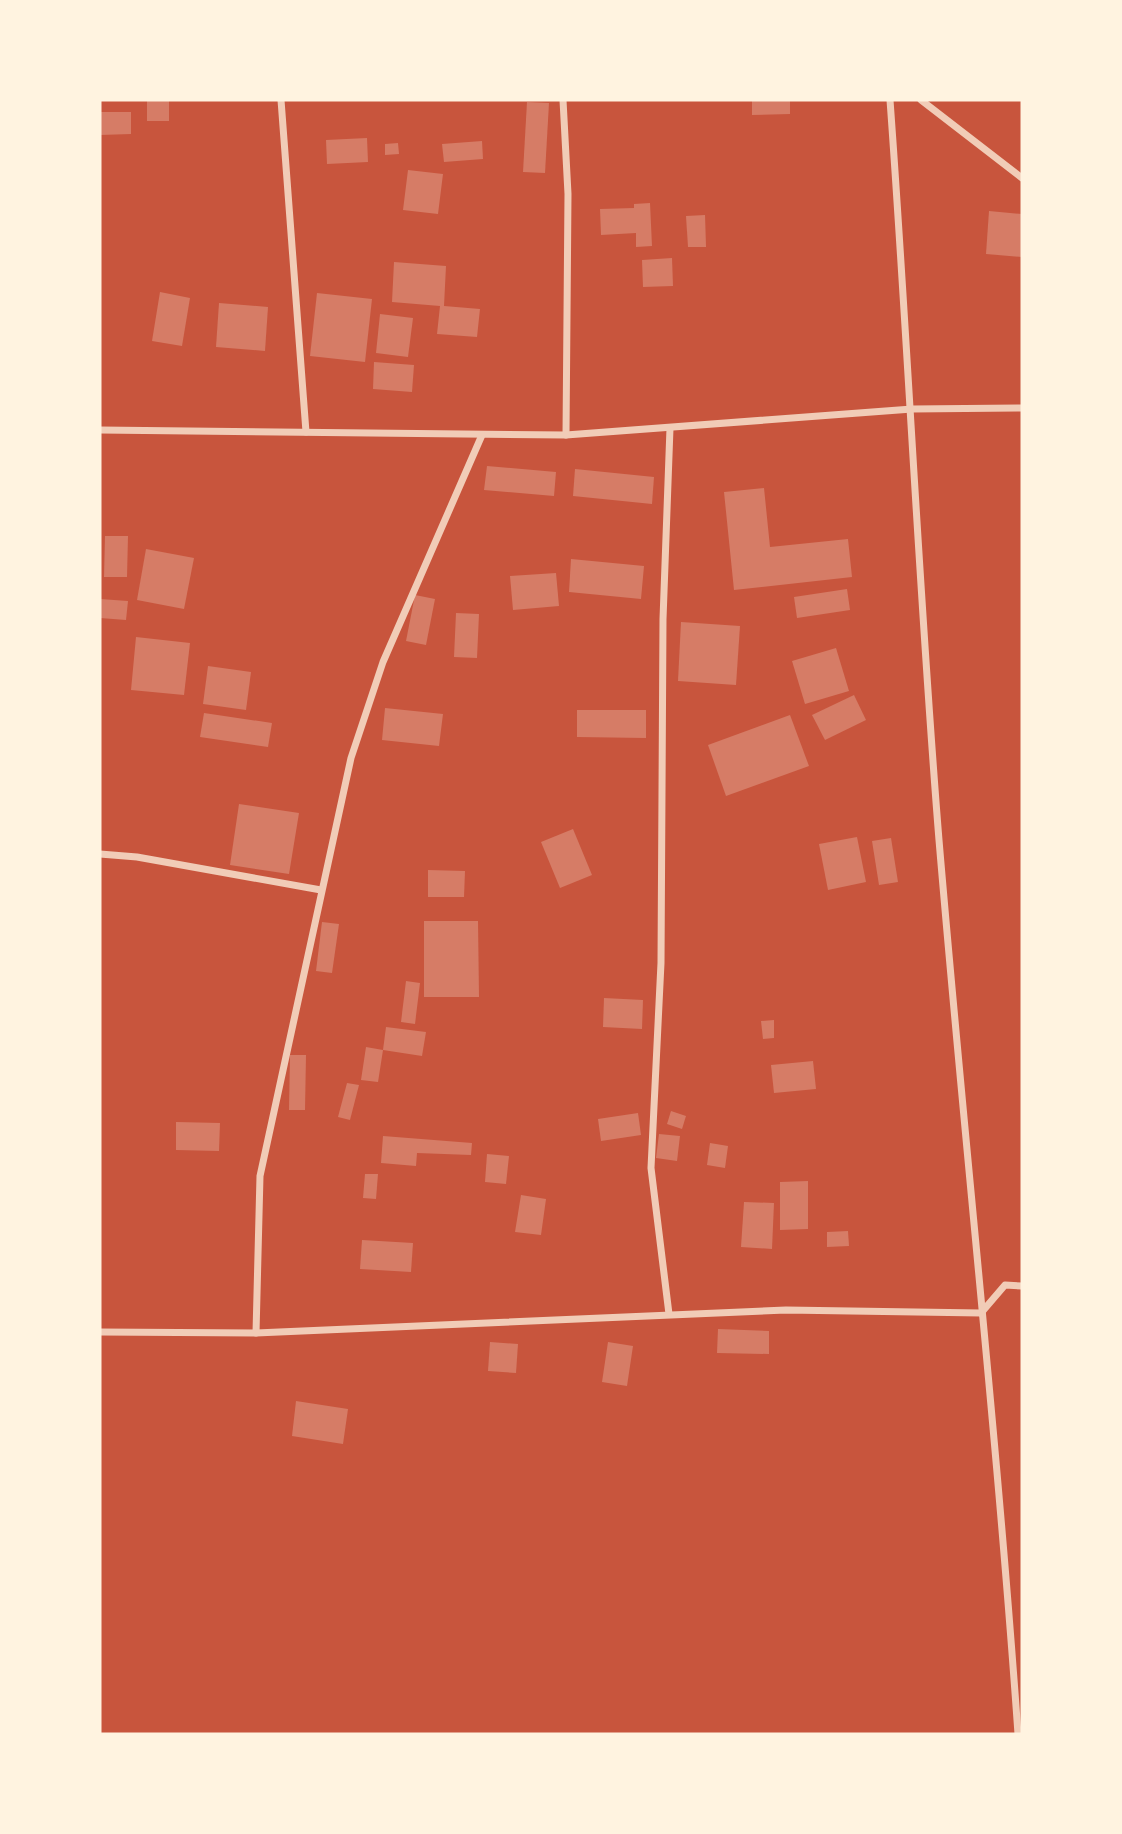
<svg xmlns="http://www.w3.org/2000/svg" width="1122" height="1834" font-family="Ubuntu,sans-serif">
<rect width="100%" height="100%" fill="#c8553d"/>
<g fill="#d67c66">
<rect x="147" y="100" width="22" height="21"/>
<path d="M 752,100 L 790,100 L 790,114 L 752,115 Z"/>
<path d="M 527,102 L 549,103 L 545,173 L 523,172 Z"/>
<path d="M 100,112 L 131,112 L 131,134 L 100,135 Z"/>
<path d="M 367,138 L 368,162 L 327,164 L 326,140 Z"/>
<path d="M 482,141 L 483,159 L 444,162 L 442,144 Z"/>
<path d="M 398,143 L 399,154 L 385,155 L 385,144 Z"/>
<path d="M 408,170 L 443,174 L 438,214 L 403,210 Z"/>
<path d="M 650,203 L 652,246 L 636,247 L 636,233 L 601,235 L 600,209 L 634,208 L 634,204 Z"/>
<path d="M 989,211 L 1022,214 L 1022,257 L 986,254 Z"/>
<path d="M 705,215 L 706,247 L 688,247 L 686,216 Z"/>
<path d="M 672,258 L 673,286 L 643,287 L 642,260 Z"/>
<path d="M 394,262 L 446,266 L 444,306 L 480,309 L 477,337 L 437,334 L 440,306 L 392,302 Z"/>
<path d="M 160,292 L 190,298 L 182,346 L 152,341 Z"/>
<path d="M 317,293 L 372,299 L 365,362 L 310,356 Z"/>
<path d="M 219,303 L 268,307 L 265,351 L 216,347 Z"/>
<path d="M 380,314 L 413,318 L 408,357 L 376,353 Z"/>
<path d="M 374,362 L 414,365 L 412,392 L 373,389 Z"/>
<path d="M 487,466 L 556,472 L 554,496 L 484,490 Z"/>
<path d="M 575,469 L 654,477 L 652,504 L 573,496 Z"/>
<path d="M 764,488 L 770,547 L 848,539 L 852,577 L 734,590 L 724,492 Z"/>
<path d="M 105,536 L 128,536 L 127,577 L 104,577 Z"/>
<path d="M 146,549 L 194,558 L 184,609 L 137,600 Z"/>
<path d="M 571,559 L 644,566 L 641,599 L 569,592 Z"/>
<path d="M 556,573 L 559,606 L 513,610 L 510,576 Z"/>
<path d="M 847,589 L 850,610 L 797,618 L 794,597 Z"/>
<path d="M 415,595 L 435,599 L 426,645 L 406,641 Z"/>
<path d="M 100,599 L 128,601 L 126,620 L 100,618 Z"/>
<path d="M 456,613 L 479,614 L 477,658 L 454,657 Z"/>
<path d="M 681,622 L 740,626 L 736,685 L 678,681 Z"/>
<path d="M 136,637 L 190,643 L 184,695 L 131,690 Z"/>
<path d="M 836,648 L 849,691 L 805,704 L 792,661 Z"/>
<path d="M 208,666 L 251,672 L 246,710 L 203,704 Z"/>
<path d="M 854,695 L 866,720 L 825,740 L 812,715 Z"/>
<path d="M 385,708 L 443,714 L 439,746 L 382,740 Z"/>
<path d="M 577,710 L 646,710 L 646,738 L 577,737 Z"/>
<path d="M 204,713 L 272,723 L 268,747 L 200,737 Z"/>
<path d="M 790,715 L 809,766 L 726,796 L 708,745 Z"/>
<path d="M 239,804 L 299,813 L 289,874 L 230,865 Z"/>
<path d="M 573,829 L 592,875 L 560,888 L 541,842 Z"/>
<path d="M 857,837 L 866,882 L 828,890 L 819,844 Z"/>
<path d="M 891,838 L 898,882 L 879,885 L 872,841 Z"/>
<path d="M 428,870 L 465,871 L 464,897 L 428,897 Z"/>
<path d="M 424,921 L 478,921 L 479,997 L 424,997 Z"/>
<path d="M 322,922 L 339,924 L 332,973 L 316,971 Z"/>
<path d="M 406,981 L 420,983 L 415,1024 L 401,1022 Z"/>
<path d="M 604,998 L 643,1000 L 642,1029 L 603,1027 Z"/>
<path d="M 774,1020 L 774,1038 L 763,1039 L 761,1021 Z"/>
<path d="M 386,1027 L 426,1032 L 422,1056 L 383,1050 Z"/>
<path d="M 366,1047 L 383,1050 L 378,1082 L 361,1080 Z"/>
<path d="M 290,1055 L 306,1055 L 305,1110 L 289,1110 Z"/>
<path d="M 813,1061 L 816,1089 L 774,1093 L 771,1065 Z"/>
<path d="M 347,1083 L 359,1085 L 350,1120 L 338,1117 Z"/>
<path d="M 671,1111 L 686,1116 L 682,1129 L 667,1124 Z"/>
<path d="M 638,1113 L 641,1135 L 601,1141 L 598,1119 Z"/>
<path d="M 176,1122 L 220,1123 L 219,1151 L 176,1150 Z"/>
<path d="M 659,1134 L 680,1136 L 677,1161 L 656,1158 Z"/>
<path d="M 383,1136 L 472,1143 L 471,1155 L 417,1153 L 416,1166 L 381,1163 Z"/>
<path d="M 710,1143 L 728,1146 L 725,1168 L 707,1165 Z"/>
<path d="M 487,1154 L 509,1156 L 506,1184 L 485,1182 Z"/>
<path d="M 365,1174 L 378,1174 L 376,1199 L 363,1198 Z"/>
<path d="M 808,1181 L 808,1229 L 780,1230 L 780,1182 Z"/>
<path d="M 521,1195 L 546,1199 L 541,1235 L 515,1232 Z"/>
<path d="M 744,1202 L 774,1203 L 772,1249 L 741,1247 Z"/>
<path d="M 848,1231 L 849,1246 L 827,1247 L 827,1232 Z"/>
<path d="M 362,1240 L 413,1243 L 411,1272 L 360,1269 Z"/>
<path d="M 718,1329 L 769,1331 L 769,1354 L 717,1353 Z"/>
<path d="M 490,1342 L 518,1344 L 516,1373 L 488,1371 Z"/>
<path d="M 608,1342 L 633,1346 L 627,1386 L 602,1382 Z"/>
<path d="M 296,1401 L 348,1409 L 343,1444 L 292,1436 Z"/>
</g>
<g fill="none" stroke-linecap="round" stroke-linejoin="round">
<g stroke="#f1ccb7" stroke-width="7">
<path d="M 281,100 L 306,432"/>
<path d="M 563,100 L 568,194 L 566,435"/>
<path d="M 890,100 C 908,346 919,593 939,840 C 964,1138 997,1436 1018,1734"/>
<path d="M 921,100 L 1022,178"/>
<path d="M 100,430 L 566,435 L 912,409 L 1022,408"/>
<path d="M 100,854 L 137,857 L 321,890"/>
<path d="M 981,1313 L 1005,1285 L 1022,1286"/>
<path d="M 669,1314 L 651,1168 L 661,963 L 663,619 L 670,428"/>
<path d="M 100,1332 L 256,1333 L 786,1310 L 981,1313"/>
<path d="M 256,1333 L 260,1176 L 351,758 L 383,662 L 482,435"/>
</g>
</g>
<rect width="1122" height="1834" fill="none" stroke="#fff3e0" stroke-width="203"/>
</svg>
